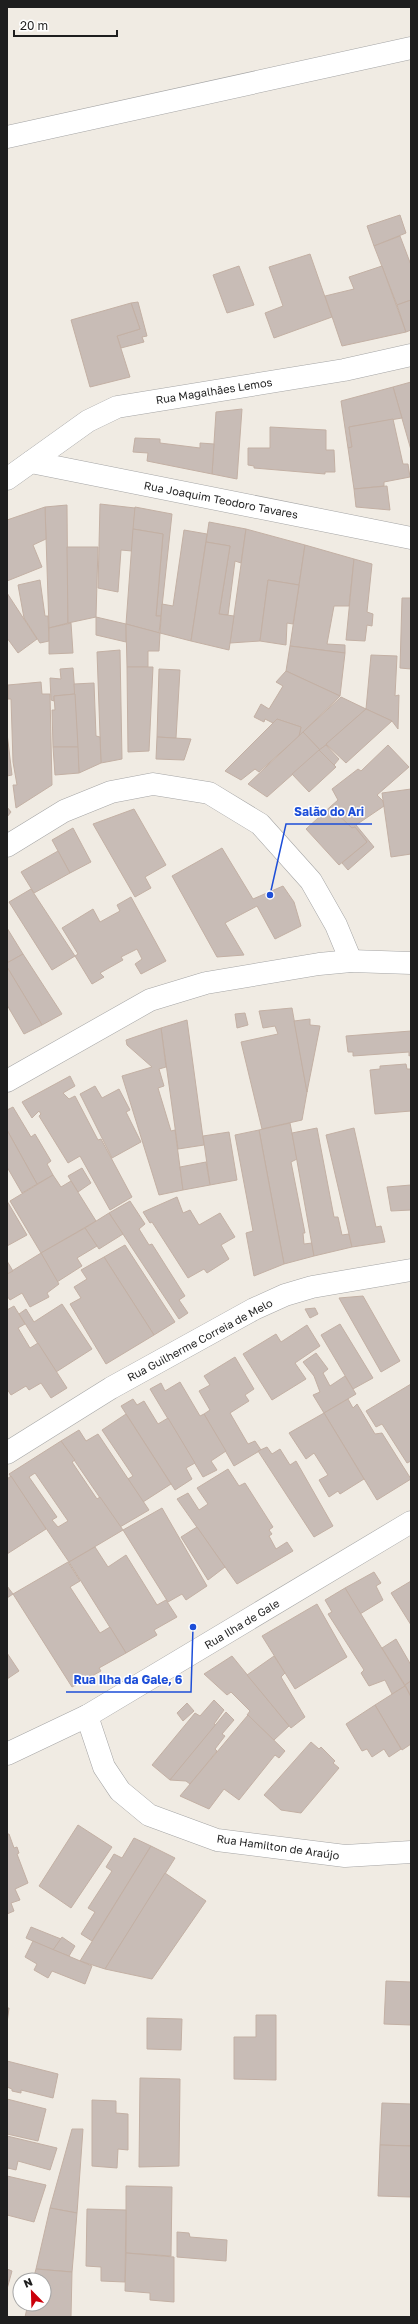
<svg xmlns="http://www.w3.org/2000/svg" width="418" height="2324" font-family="'Golos Text',sans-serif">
<rect width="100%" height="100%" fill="#f0ebe3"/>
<g fill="#c8bcb6" stroke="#c3b0a4" fill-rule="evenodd">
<path d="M 400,215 L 406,233 L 374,246 L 367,226 Z"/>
<path d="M 400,236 L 411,265 L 411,300 L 397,305 L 374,246 Z"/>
<path d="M 310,254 L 332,317 L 274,338 L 265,313 L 283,306 L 269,267 Z"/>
<path d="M 239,266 L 254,305 L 227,313 L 213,275 Z"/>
<path d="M 382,266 L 406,332 L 342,346 L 325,296 L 354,289 L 349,277 Z"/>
<path d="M 411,300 L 411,330 L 406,332 L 397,305 Z"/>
<path d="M 138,302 L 147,336 L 142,337 L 144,342 L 121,348 L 117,336 L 140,329 L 131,303 Z"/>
<path d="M 131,303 L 140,329 L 117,336 L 130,377 L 90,387 L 71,320 Z"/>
<path d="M 411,382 L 411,450 L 393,387 Z"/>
<path d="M 393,387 L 402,418 L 349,427 L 352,447 L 348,448 L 341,401 Z"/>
<path d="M 242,409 L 237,479 L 212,474 L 216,412 Z"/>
<path d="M 393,419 L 403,464 L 408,464 L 410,477 L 384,482 L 384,486 L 354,489 L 348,448 L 352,447 L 349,427 Z"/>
<path d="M 270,427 L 326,430 L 326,450 L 334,450 L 335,472 L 325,472 L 325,474 L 254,468 L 254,466 L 248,465 L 248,448 L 270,448 Z"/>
<path d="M 135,438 L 160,439 L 160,443 L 200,448 L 200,443 L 214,444 L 212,474 L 147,461 L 148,453 L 133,452 Z"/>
<path d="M 387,486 L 390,510 L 356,507 L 354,489 Z"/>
<path d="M 100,504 L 135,508 L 132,551 L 121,550 L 118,592 L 98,588 Z"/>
<path d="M 67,505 L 68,623 L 49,628 L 45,507 Z"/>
<path d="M 45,507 L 46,539 L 33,545 L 42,567 L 7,581 L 7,520 Z"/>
<path d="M 135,507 L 172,514 L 161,616 L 156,616 L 163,534 L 133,529 Z"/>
<path d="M 209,522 L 246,529 L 241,563 L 235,561 L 228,615 L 219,614 L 230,546 L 206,542 Z"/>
<path d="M 133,529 L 163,534 L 156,616 L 161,616 L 159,633 L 126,624 Z"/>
<path d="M 246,529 L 305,545 L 299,585 L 268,580 L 260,641 L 230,643 Z"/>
<path d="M 184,530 L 207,534 L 191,641 L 160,633 L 162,604 L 173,606 Z"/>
<path d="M 206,542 L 230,546 L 219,614 L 234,616 L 229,650 L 191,641 Z"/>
<path d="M 305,545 L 354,559 L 349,606 L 334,606 L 327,644 L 345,645 L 345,653 L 290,646 Z"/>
<path d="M 67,547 L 98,547 L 96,617 L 68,623 Z"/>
<path d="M 354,559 L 372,564 L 367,612 L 373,614 L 372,626 L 367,625 L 365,641 L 346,640 Z"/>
<path d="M 40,580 L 45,616 L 48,616 L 49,641 L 40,643 L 24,618 L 18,585 Z"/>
<path d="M 268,580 L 299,585 L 293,624 L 287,623 L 286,645 L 260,641 Z"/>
<path d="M 7,593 L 37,639 L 18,653 L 7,638 Z"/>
<path d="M 402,598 L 411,598 L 411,669 L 400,668 Z"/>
<path d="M 96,617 L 126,624 L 126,642 L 96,635 Z"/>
<path d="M 71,623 L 73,653 L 49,654 L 49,628 Z"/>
<path d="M 126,624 L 160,633 L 159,651 L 148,651 L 148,667 L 127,667 Z"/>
<path d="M 290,646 L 345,653 L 340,696 L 286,671 Z"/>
<path d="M 120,650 L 122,759 L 101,763 L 97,652 Z"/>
<path d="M 371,655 L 397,656 L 395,696 L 399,695 L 398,729 L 392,721 L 366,709 Z"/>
<path d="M 127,667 L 153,667 L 149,751 L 128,752 Z"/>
<path d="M 73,668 L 75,694 L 54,696 L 54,701 L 51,700 L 50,678 L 61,679 L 60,669 Z"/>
<path d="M 159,669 L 180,670 L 176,738 L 157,737 Z"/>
<path d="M 286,671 L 340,696 L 299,736 L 301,727 L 277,719 L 273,723 L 265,719 L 264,722 L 254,717 L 261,704 L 269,709 L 283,686 L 276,682 Z"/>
<path d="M 41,682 L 42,694 L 50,694 L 52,785 L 16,808 L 13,785 L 17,785 L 13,762 L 11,699 L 8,699 L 8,685 Z"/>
<path d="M 94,683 L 96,736 L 100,737 L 101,763 L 79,773 L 74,684 Z"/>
<path d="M 75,694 L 78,747 L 53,747 L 52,710 L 55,710 L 54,696 Z"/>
<path d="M 341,697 L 366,709 L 320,750 L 303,732 Z"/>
<path d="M 366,709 L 392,721 L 346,763 L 326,744 Z"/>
<path d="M 277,719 L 301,727 L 299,736 L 259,772 L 255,769 L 241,780 L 225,771 Z"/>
<path d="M 303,732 L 320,750 L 267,797 L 248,784 Z"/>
<path d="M 7,733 L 12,775 L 7,776 Z"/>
<path d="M 157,737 L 191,739 L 184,760 L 156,759 Z"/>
<path d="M 326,745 L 339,759 L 334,765 L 319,750 Z"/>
<path d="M 388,745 L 409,767 L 377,795 L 383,801 L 384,806 L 356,825 L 374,847 L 348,870 L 342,863 L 367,842 L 355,827 L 352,828 L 330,807 L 338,800 L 332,789 L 358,769 L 361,771 Z"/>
<path d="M 53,747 L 78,747 L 79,773 L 55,775 Z"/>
<path d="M 319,750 L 336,767 L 309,792 L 292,774 Z"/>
<path d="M 411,789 L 411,854 L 391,857 L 382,793 Z"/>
<path d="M 7,807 L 11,812 L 7,817 Z"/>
<path d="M 330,807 L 352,828 L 355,827 L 367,842 L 339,865 L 306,829 Z"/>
<path d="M 134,809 L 166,865 L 145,877 L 151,888 L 135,897 L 93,824 Z"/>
<path d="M 73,828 L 91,862 L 70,873 L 52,840 Z"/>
<path d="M 222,848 L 253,899 L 283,886 L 294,902 L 301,926 L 275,939 L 257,906 L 225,923 L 244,955 L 217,957 L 172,876 Z"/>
<path d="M 58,851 L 70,873 L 34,893 L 21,872 Z"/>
<path d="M 31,889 L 75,956 L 52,970 L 9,902 Z"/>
<path d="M 131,897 L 166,961 L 141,974 L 135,964 L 142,959 L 137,949 L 121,957 L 123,960 L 100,973 L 104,977 L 92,984 L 75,956 L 78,954 L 62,928 L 93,909 L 100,922 L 120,911 L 117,905 Z"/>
<path d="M 7,928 L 23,954 L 7,963 Z"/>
<path d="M 23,954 L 62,1014 L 42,1025 L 7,967 L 7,963 Z"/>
<path d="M 7,967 L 42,1025 L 24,1034 L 7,1005 Z"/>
<path d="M 292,1008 L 307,1092 L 302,1120 L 262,1129 L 241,1042 L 278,1034 L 275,1026 L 263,1028 L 259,1011 Z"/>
<path d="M 245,1013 L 248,1025 L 237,1028 L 235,1014 Z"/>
<path d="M 310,1019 L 310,1025 L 320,1026 L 307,1092 L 294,1021 Z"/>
<path d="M 187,1020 L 204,1145 L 178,1149 L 161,1028 Z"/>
<path d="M 161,1028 L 166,1067 L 159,1069 L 164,1086 L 158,1088 L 171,1131 L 175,1130 L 183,1190 L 159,1195 L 122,1076 L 152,1067 L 127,1045 L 126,1040 Z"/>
<path d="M 411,1031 L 411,1055 L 409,1056 L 409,1052 L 353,1056 L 353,1052 L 348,1052 L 346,1036 Z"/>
<path d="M 406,1064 L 407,1069 L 411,1069 L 411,1111 L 375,1114 L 370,1070 L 380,1069 L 380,1066 Z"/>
<path d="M 70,1076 L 75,1086 L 63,1093 L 69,1099 L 75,1096 L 98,1140 L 101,1139 L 132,1197 L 110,1210 L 80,1156 L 68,1163 L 39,1116 L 41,1114 L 39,1111 L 32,1118 L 22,1102 Z"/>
<path d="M 95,1086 L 102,1098 L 119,1089 L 130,1110 L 126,1112 L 141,1142 L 112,1158 L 80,1094 Z"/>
<path d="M 13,1107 L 31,1137 L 35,1134 L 51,1161 L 47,1164 L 53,1175 L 37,1184 L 7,1130 L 7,1110 Z"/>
<path d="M 290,1123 L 297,1159 L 291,1162 L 305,1233 L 303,1233 L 304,1244 L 312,1243 L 314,1256 L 284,1264 L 259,1130 Z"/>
<path d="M 317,1128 L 334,1217 L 338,1217 L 342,1235 L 349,1234 L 352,1247 L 314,1256 L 292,1133 Z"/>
<path d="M 354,1128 L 376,1227 L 381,1226 L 385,1242 L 352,1247 L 326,1135 Z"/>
<path d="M 7,1130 L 37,1184 L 22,1193 L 7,1167 Z"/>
<path d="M 259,1130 L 284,1264 L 254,1276 L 246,1233 L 253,1231 L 235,1135 Z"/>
<path d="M 229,1132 L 237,1180 L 210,1185 L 203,1136 Z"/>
<path d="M 206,1162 L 210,1185 L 183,1190 L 180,1167 Z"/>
<path d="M 82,1168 L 91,1183 L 78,1192 L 68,1176 Z"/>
<path d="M 53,1175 L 61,1187 L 71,1181 L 96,1221 L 41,1253 L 10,1201 Z"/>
<path d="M 411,1185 L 411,1210 L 391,1211 L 387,1187 Z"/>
<path d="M 177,1197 L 183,1213 L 190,1210 L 199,1225 L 220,1213 L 235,1237 L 221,1245 L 229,1259 L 207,1273 L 204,1269 L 188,1278 L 152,1222 L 150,1223 L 143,1212 Z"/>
<path d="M 7,1201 L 27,1235 L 7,1246 Z"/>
<path d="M 130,1201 L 145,1224 L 139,1229 L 149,1245 L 152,1244 L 185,1296 L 179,1300 L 188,1313 L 179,1319 L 109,1213 Z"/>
<path d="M 109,1213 L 123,1234 L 99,1249 L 85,1228 Z"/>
<path d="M 85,1228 L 97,1246 L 77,1258 L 82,1266 L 57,1282 L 41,1253 Z"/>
<path d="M 125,1245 L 175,1322 L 154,1335 L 104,1257 Z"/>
<path d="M 41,1253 L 59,1284 L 47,1293 L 49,1297 L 30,1307 L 22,1293 L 10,1300 L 7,1296 L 7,1274 Z"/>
<path d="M 104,1257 L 154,1335 L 106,1364 L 70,1304 L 81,1298 L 74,1287 L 87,1279 L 81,1270 Z"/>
<path d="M 7,1261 L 13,1271 L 7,1274 Z"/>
<path d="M 363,1296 L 400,1361 L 381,1372 L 339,1298 Z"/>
<path d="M 62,1304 L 92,1349 L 56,1372 L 19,1314 L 26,1309 L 34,1322 Z"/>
<path d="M 14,1306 L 25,1324 L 18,1328 L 30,1348 L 38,1343 L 67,1388 L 51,1398 L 41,1383 L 29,1390 L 26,1386 L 11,1395 L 7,1389 L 7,1310 Z"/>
<path d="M 315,1308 L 318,1314 L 310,1318 L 305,1309 Z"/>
<path d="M 340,1324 L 373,1378 L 353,1389 L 321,1335 Z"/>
<path d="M 307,1325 L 320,1346 L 295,1363 L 306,1379 L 272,1400 L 243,1354 L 276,1334 L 281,1342 Z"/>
<path d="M 316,1353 L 328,1369 L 323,1373 L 330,1386 L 345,1376 L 356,1394 L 324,1413 L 313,1395 L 320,1392 L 314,1376 L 303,1362 Z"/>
<path d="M 235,1357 L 254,1389 L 245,1395 L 249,1401 L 230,1413 L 248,1444 L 255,1441 L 261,1450 L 234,1466 L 204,1414 L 210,1410 L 199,1391 L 210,1385 L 204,1376 Z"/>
<path d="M 180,1382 L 200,1416 L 204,1414 L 226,1451 L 211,1461 L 217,1470 L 203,1477 L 150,1389 L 161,1383 L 165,1391 Z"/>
<path d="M 411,1384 L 411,1461 L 407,1463 L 382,1424 L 376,1427 L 366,1411 Z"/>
<path d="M 133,1399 L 137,1405 L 144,1401 L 158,1424 L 168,1418 L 195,1463 L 186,1468 L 192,1479 L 175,1490 L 121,1406 Z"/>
<path d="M 348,1399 L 353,1408 L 357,1404 L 375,1434 L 382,1433 L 411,1479 L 377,1500 L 324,1413 Z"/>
<path d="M 324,1413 L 364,1479 L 340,1494 L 338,1491 L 329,1497 L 319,1480 L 328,1475 L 314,1453 L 306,1459 L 289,1433 Z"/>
<path d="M 126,1414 L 171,1484 L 143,1502 L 128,1479 L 133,1476 L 102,1430 Z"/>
<path d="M 79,1430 L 86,1441 L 98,1434 L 149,1510 L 120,1527 L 61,1441 Z"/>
<path d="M 61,1441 L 75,1460 L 72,1462 L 97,1499 L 100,1497 L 123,1530 L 69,1562 L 9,1474 ZM 35,1473 L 68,1521 L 58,1527 L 52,1520 L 57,1517 L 29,1477 Z"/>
<path d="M 267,1447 L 272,1454 L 280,1449 L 290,1465 L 296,1461 L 333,1526 L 314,1537 L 258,1451 Z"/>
<path d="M 228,1469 L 239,1486 L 245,1483 L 273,1527 L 269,1530 L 272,1534 L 269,1536 L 276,1549 L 287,1542 L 293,1551 L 237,1584 L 177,1499 L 188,1493 L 199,1510 L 208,1504 L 197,1488 Z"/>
<path d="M 11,1476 L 46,1529 L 7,1554 L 7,1479 Z"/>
<path d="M 162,1508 L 207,1586 L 186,1600 L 182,1594 L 168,1602 L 123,1530 Z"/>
<path d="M 197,1527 L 225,1567 L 208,1580 L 181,1537 Z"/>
<path d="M 95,1547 L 108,1567 L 126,1555 L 157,1605 L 166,1600 L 177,1617 L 154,1630 L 157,1635 L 126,1653 L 69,1562 Z"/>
<path d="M 68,1562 L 80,1581 L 70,1587 L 100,1633 L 110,1627 L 126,1653 L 99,1668 L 101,1671 L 72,1687 L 13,1594 Z"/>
<path d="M 374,1572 L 381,1583 L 376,1586 L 383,1600 L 360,1614 L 345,1588 Z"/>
<path d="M 411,1581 L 411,1625 L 391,1593 Z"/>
<path d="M 7,1586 L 13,1594 L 7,1598 Z"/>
<path d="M 345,1588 L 405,1686 L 392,1694 L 385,1680 L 369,1686 L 361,1673 L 364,1670 L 328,1614 L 332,1612 L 325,1600 Z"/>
<path d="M 317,1604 L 347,1657 L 295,1689 L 262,1636 Z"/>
<path d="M 396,1639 L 411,1665 L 411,1681 L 405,1685 L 382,1648 Z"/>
<path d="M 7,1653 L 19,1671 L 7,1679 Z"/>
<path d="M 232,1656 L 289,1726 L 274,1740 L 247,1715 L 250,1711 L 231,1692 L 227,1695 L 204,1674 Z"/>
<path d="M 274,1656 L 285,1673 L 281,1677 L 305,1717 L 291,1728 L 247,1675 Z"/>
<path d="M 411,1681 L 411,1696 L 405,1685 Z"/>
<path d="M 405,1686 L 411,1697 L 411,1744 L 402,1750 L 375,1705 Z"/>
<path d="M 214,1700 L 224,1710 L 214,1724 L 216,1725 L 170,1780 L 152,1765 L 195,1713 L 200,1716 Z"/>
<path d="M 187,1703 L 194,1711 L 183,1721 L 177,1713 Z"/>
<path d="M 375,1705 L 401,1749 L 389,1757 L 384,1749 L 372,1757 L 367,1749 L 362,1751 L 346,1724 Z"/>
<path d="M 226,1712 L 234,1720 L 222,1734 L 225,1736 L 215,1749 L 217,1751 L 190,1784 L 186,1781 L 170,1780 Z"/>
<path d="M 248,1715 L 285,1751 L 279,1758 L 275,1755 L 239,1800 L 224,1789 L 209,1809 L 180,1796 Z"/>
<path d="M 311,1742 L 319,1749 L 321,1747 L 335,1761 L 333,1763 L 339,1768 L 301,1813 L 281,1810 L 264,1795 Z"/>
<path d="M 78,1825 L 112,1847 L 71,1908 L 39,1886 Z"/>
<path d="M 7,1834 L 9,1834 L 14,1848 L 17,1847 L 19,1853 L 17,1854 L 28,1883 L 15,1889 L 20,1900 L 11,1903 L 14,1911 L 7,1914 Z"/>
<path d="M 134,1838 L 151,1846 L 92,1941 L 81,1934 L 95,1912 L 88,1908 L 112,1871 L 106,1867 L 114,1854 L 122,1858 Z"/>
<path d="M 151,1846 L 175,1858 L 105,1969 L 80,1961 Z"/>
<path d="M 165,1873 L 206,1901 L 152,1979 L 105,1969 Z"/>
<path d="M 31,1927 L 61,1939 L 53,1950 L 26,1938 Z"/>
<path d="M 62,1937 L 75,1946 L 69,1956 L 53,1950 Z"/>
<path d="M 33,1941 L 92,1966 L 85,1984 L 52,1971 L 48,1978 L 34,1970 L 37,1964 L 25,1957 Z"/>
<path d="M 386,1981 L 411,1982 L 411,2025 L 384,2024 Z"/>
<path d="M 7,2008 L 9,2008 L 7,2023 Z"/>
<path d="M 256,2015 L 276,2015 L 276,2080 L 234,2079 L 234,2037 L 256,2037 Z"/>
<path d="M 147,2018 L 182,2019 L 181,2050 L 147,2049 Z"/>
<path d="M 7,2061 L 58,2074 L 53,2098 L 21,2090 L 21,2093 L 12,2091 L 12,2089 L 7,2087 Z"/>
<path d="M 140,2078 L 180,2079 L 179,2166 L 139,2167 Z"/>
<path d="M 7,2099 L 46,2109 L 38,2141 L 7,2134 Z"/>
<path d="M 92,2100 L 116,2101 L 116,2113 L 128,2114 L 128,2150 L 118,2149 L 117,2168 L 92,2166 Z"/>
<path d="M 382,2103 L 411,2104 L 411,2146 L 380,2145 Z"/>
<path d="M 72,2129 L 83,2129 L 77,2213 L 50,2208 Z"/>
<path d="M 7,2136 L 57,2148 L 50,2170 L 18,2161 L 16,2170 L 8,2168 L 7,2172 Z"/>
<path d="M 380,2145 L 411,2146 L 411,2197 L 378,2196 Z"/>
<path d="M 7,2176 L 46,2185 L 34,2222 L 7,2215 Z"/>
<path d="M 126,2186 L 172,2187 L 171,2256 L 126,2253 Z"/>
<path d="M 50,2208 L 77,2213 L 72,2272 L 36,2269 Z"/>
<path d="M 87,2209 L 126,2210 L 125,2282 L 101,2281 L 101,2267 L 86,2266 Z"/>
<path d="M 177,2232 L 189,2233 L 190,2237 L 227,2240 L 226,2261 L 177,2257 Z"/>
<path d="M 126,2253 L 174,2257 L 174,2302 L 150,2300 L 150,2293 L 125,2291 Z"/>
<path d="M 7,2269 L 12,2271 L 7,2289 Z"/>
<path d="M 36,2269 L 72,2272 L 71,2317 L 25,2317 L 28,2304 L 44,2304 L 44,2280 L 33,2280 Z"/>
</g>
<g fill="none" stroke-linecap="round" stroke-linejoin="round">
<g stroke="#a5a5a5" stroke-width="23">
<g id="street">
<path d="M 7,137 L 411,48"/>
<path d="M 31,462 L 411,538"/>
<path d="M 7,479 L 88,421 L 117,407 L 344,370 L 411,355"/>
<path d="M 7,846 L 64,811 L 111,792 L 153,784 L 209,793 L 260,824 L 311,881 L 336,925 L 351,961"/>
<path d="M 7,1081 L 150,1000 L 206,983 L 319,964 L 351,961 L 411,963"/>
<path d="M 7,1453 L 111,1388 L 254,1309 L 285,1295 L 312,1287 L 411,1270"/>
<path d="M 87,1716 L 104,1767 L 120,1791 L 149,1815 L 217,1840 L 345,1856 L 411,1852"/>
<path d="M 7,1754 L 87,1716 L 411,1522"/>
</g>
</g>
<use href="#street" stroke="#fff" stroke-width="22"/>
</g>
<g text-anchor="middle" stroke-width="3" stroke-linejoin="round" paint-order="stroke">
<g font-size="11" fill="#1e1e1e" stroke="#fff">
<text transform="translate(214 391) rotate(-9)" y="4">Rua Magalhães Lemos</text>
<text transform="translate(221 500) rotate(11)" y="4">Rua Joaquim Teodoro Tavares</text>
<text transform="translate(200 1340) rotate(-28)" y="4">Rua Guilherme Correia de Melo</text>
<text transform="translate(242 1624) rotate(-31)" y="4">Rua Ilha de Gale</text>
<text transform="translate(278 1847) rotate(8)" y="4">Rua Hamilton de Araújo</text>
</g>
</g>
<path fill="none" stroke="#1d4ed8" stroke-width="1.5" d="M270 895L286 824H372M193 1627L191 1692H66"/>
<g fill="#1d4ed8" stroke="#fff" stroke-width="1.5">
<circle cx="270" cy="895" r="4"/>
<circle cx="193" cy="1627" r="4"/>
</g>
<g font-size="12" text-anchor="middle" font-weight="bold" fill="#1d4ed8" stroke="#fff" stroke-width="3" stroke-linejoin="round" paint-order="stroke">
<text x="329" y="816">Salão do Ari</text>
<text x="128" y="1684">Rua Ilha da Gale, 6</text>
</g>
<rect width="418" height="2324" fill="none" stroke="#1e1e1e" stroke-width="16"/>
<g transform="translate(32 2292) rotate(337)"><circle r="19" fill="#ffffff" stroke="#a5a5a5"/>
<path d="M0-3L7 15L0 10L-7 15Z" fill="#cb000a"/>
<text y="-6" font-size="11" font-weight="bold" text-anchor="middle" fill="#1e1e1e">N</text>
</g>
<path d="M14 30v6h103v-6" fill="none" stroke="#1e1e1e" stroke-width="2"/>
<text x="20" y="30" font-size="12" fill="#1e1e1e" stroke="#ffffff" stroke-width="3" paint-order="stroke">20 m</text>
</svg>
